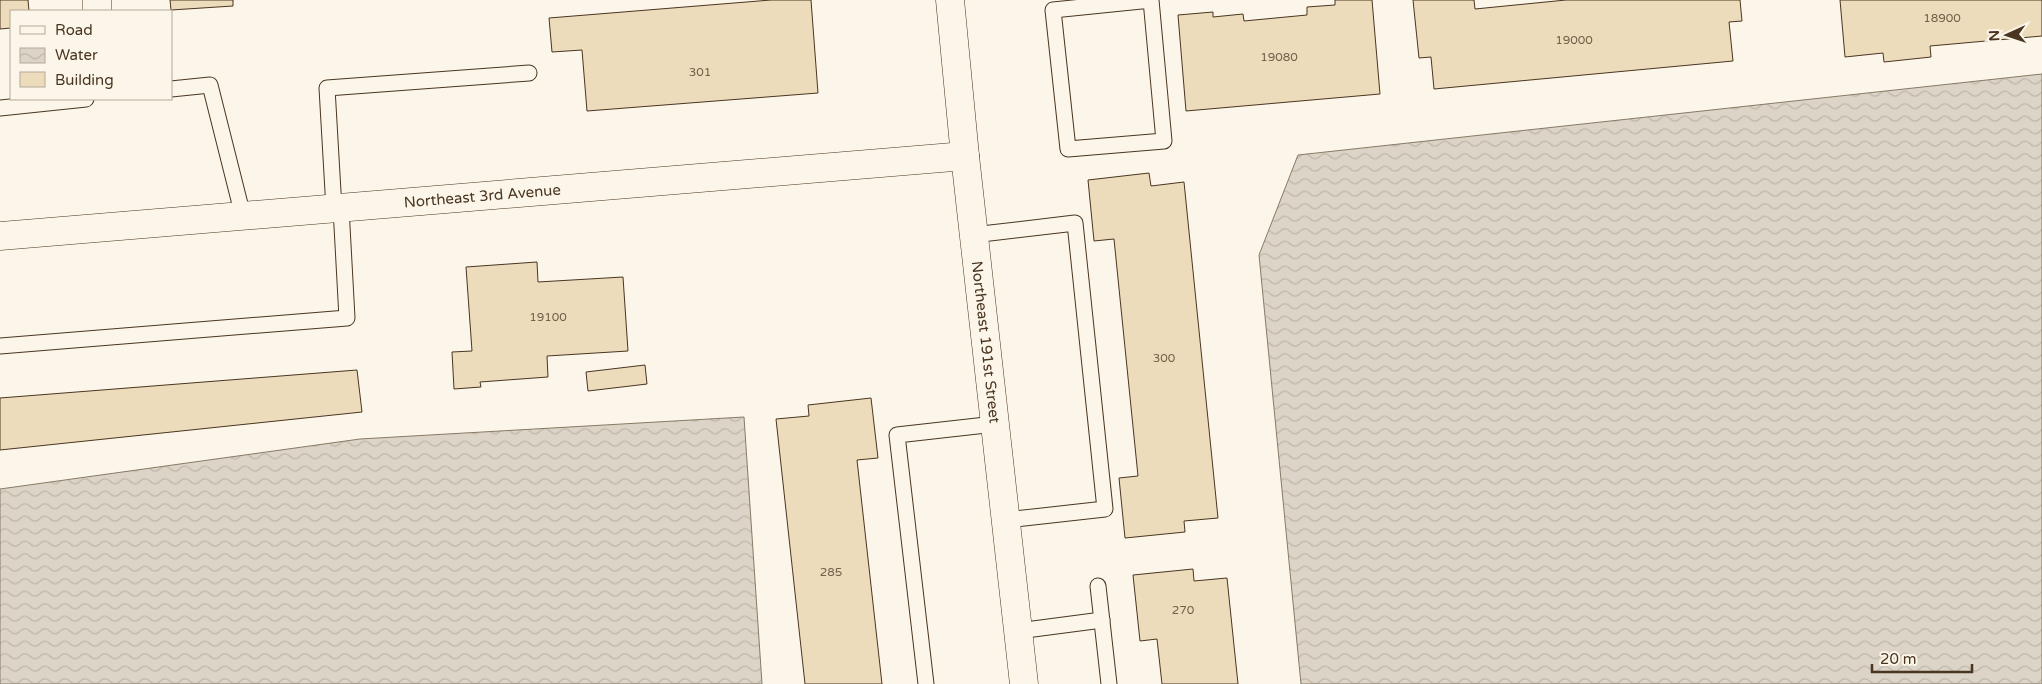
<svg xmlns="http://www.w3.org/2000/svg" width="2042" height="684" font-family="'Varela Round',sans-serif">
<defs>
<pattern id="water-waves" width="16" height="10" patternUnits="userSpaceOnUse" patternTransform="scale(1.25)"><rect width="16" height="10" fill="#dcd4c6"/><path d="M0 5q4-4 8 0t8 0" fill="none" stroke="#beb7aa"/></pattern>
</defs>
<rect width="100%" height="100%" fill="#fbf6e9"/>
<g fill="url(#water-waves)" stroke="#887966">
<path d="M 2042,74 L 2042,684 L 1301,684 L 1259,255 L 1298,155 Z"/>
<path d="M 744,417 L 762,684 L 0,684 L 0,489 L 360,439 Z"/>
</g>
<g fill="#ecdcbc" stroke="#4a3520">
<path d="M 0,0 L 28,0 L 29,11 L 11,11 L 11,28 L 0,29 Z"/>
<path d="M 170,0 L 233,0 L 233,6 L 171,10 Z"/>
<path d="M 771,0 L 811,0 L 818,93 L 587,111 L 582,50 L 552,52 L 549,18 Z"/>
<path d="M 1335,0 L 1372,0 L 1380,94 L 1186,111 L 1178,15 L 1213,12 L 1213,17 L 1243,14 L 1244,21 L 1307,15 L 1307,7 L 1335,5 Z"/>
<path d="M 1413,0 L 1474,0 L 1475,9 L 1566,0 L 1740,0 L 1742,21 L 1729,22 L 1733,61 L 1434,89 L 1431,57 L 1419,58 Z"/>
<path d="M 1840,0 L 2042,0 L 2042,36 L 1930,46 L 1931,57 L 1884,62 L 1883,53 L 1845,57 Z"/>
<path d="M 1149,173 L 1151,186 L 1184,182 L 1218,518 L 1184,521 L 1185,532 L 1125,538 L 1119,478 L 1138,476 L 1114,239 L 1094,241 L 1088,180 Z"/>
<path d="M 537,262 L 538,282 L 623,277 L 628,351 L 547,356 L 548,377 L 480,382 L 481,387 L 454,389 L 452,352 L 472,351 L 466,267 Z"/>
<path d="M 645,365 L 647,384 L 588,391 L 586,372 Z"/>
<path d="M 357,370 L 362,412 L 0,450 L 0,398 Z"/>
<path d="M 871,398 L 878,458 L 857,460 L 882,684 L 805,684 L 776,419 L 809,416 L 808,405 Z"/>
<path d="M 1193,569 L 1194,581 L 1227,578 L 1238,684 L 1162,684 L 1157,639 L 1140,641 L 1133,575 Z"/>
</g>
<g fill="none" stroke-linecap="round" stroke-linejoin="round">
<g stroke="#4a3520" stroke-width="17">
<g id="service">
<path d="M 1151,0 L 1164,141 L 1068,149 L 1053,10 Z"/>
<path d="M 171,89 L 210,85 L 243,216"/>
<path d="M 0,108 L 86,99"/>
<path d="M 334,209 L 327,88 L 529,73"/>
<path d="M 973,235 L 1075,223 L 1105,509 L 1006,520"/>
<path d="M 0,346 L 347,318 L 341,208"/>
<path d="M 1098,586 L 1109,684"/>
<path d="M 1018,631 L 1102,620"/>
<path d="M 926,684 L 897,435 L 995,424"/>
</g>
</g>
<g stroke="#4a3520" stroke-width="29">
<g id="minor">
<path d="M 97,0 L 97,11"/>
<path id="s1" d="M 0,236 L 965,156"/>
</g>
</g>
<g stroke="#4a3520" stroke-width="29">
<g id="tertiary">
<path id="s2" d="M 950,0 L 965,156 L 1024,684"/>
</g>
</g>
<use href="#service" stroke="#fbf6e9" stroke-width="15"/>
<use href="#minor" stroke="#fbf6e9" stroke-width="28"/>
<use href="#tertiary" stroke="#fbf6e9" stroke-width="28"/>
</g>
<g text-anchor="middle" stroke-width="4" stroke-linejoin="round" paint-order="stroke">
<g font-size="12" fill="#725f47">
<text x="1942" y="22">18900</text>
<text x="1574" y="44">19000</text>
<text x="1279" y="61">19080</text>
<text x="700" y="76">301</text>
<text x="548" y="321">19100</text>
<text x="1164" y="362">300</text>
<text x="831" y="576">285</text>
<text x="1183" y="614">270</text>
</g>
<g font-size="15" fill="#4a3520" stroke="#fbf6e9">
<text dy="5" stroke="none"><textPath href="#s1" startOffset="484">Northeast 3rd Avenue</textPath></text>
<text dy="5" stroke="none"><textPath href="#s2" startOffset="344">Northeast 191st Street</textPath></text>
</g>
</g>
<rect x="10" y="10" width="162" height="90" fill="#fbf6e9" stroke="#b4a999"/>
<rect x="20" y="26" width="25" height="8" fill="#fbf6e9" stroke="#b4a999"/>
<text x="55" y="35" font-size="15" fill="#4a3520">Road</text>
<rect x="20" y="48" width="25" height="15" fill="url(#water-waves)" stroke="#b4a999"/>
<text x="55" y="60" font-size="15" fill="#4a3520">Water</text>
<rect x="20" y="72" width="25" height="15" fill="#ecdcbc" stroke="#b4a999"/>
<text x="55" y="85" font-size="15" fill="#4a3520">Building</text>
<g transform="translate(2007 35) rotate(267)" stroke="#fbf6e9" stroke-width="4" paint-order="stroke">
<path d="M0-4L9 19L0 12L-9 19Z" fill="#4a3520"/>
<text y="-8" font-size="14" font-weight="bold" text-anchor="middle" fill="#4a3520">N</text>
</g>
<path d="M1872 664v8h100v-8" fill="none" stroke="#4a3520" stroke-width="2.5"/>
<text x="1880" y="664" font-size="15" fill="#4a3520" stroke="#fbf6e9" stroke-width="4" paint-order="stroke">20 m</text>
</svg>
